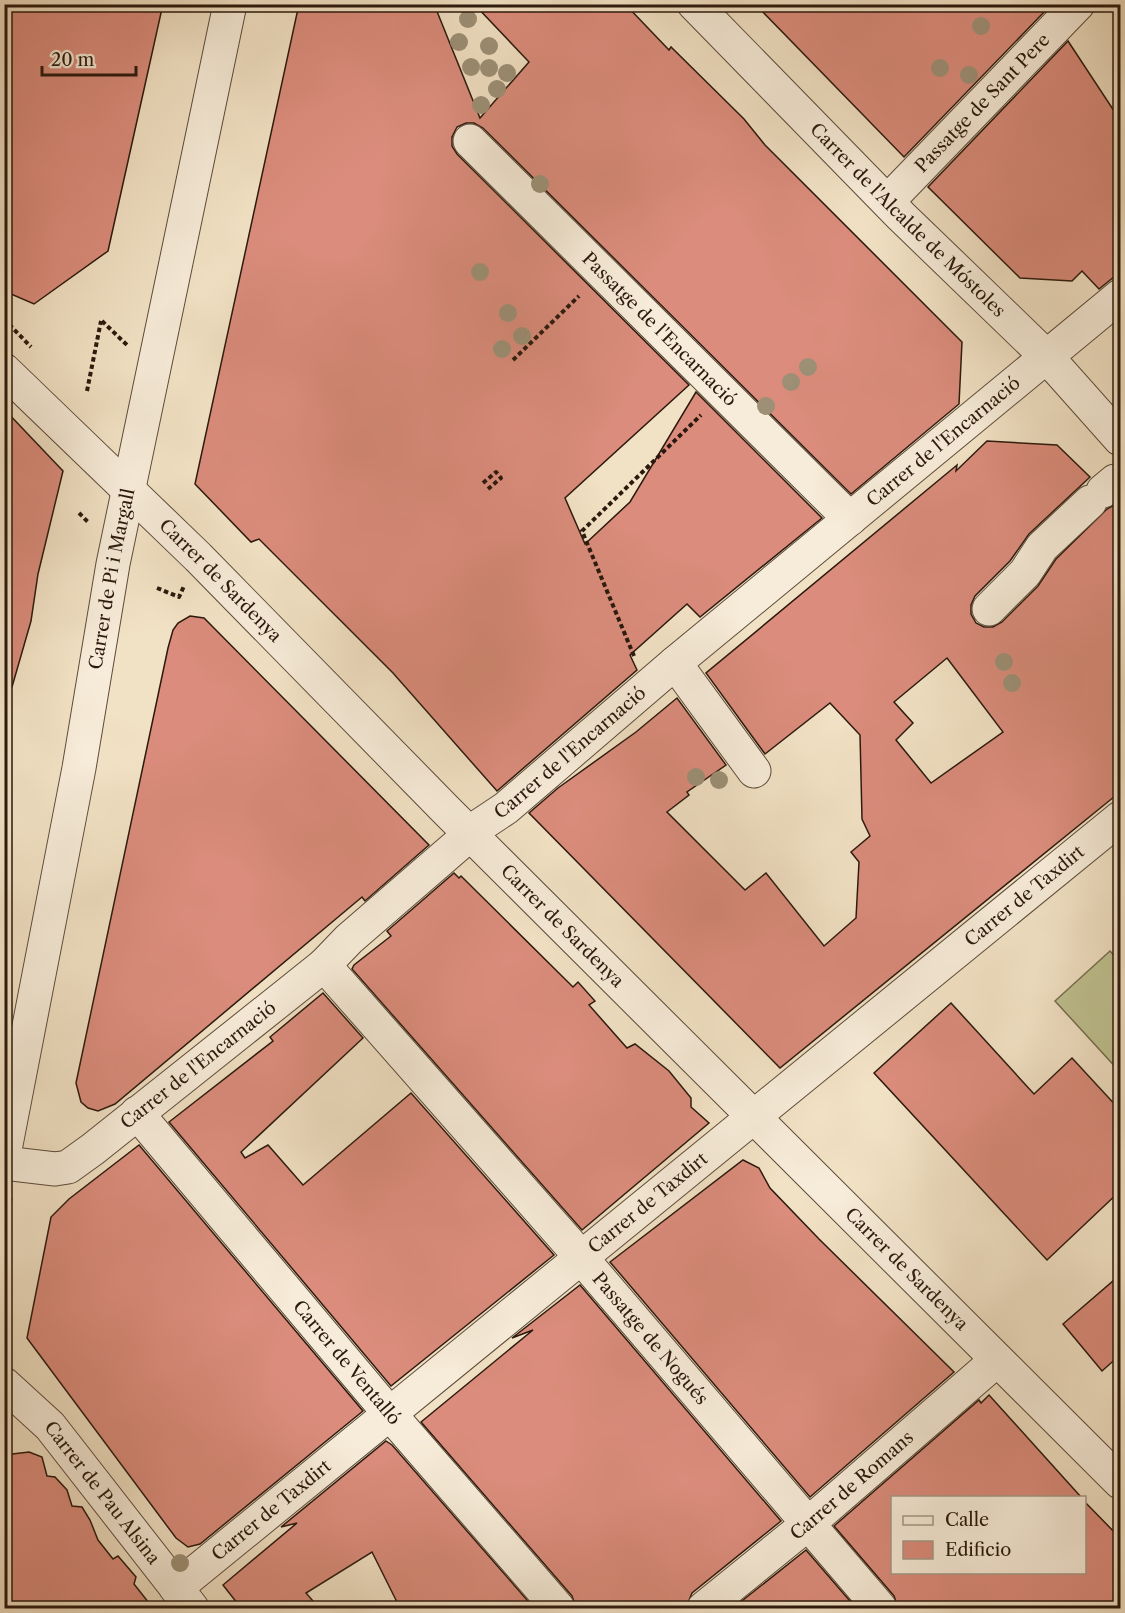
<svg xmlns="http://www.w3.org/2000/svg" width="1125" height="1613" font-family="'Libre Caslon Text',serif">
<rect width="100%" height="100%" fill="#f2e2c5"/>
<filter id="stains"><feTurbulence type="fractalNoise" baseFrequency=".00333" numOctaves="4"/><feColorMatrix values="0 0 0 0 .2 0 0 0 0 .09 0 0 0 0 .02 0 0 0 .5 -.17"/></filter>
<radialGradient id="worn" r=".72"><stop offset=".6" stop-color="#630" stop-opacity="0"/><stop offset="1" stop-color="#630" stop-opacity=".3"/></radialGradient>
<path fill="#c0c291" stroke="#766e4f" stroke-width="1.5" d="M 1110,951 L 1120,962 L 1120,1072 L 1055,1001 Z"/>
<g fill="#db8c7c" stroke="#2b190d" stroke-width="1.5" fill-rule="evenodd">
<path d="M 4,4 L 163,4 L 108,251 L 34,304 L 4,291 Z"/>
<path d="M 299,4 L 434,4 L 480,118 L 529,62 L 474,4 L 625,4 L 669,50 L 671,47 L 744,119 L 765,145 L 962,342 L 959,404 L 851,494 L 483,128 L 474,123 L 466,123 L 457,127 L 452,137 L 452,146 L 457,154 L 689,385 L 565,498 L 585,544 L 630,502 L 696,392 L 822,518 L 700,617 L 687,604 L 630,655 L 637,670 L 497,791 L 393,673 L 259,539 L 251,542 L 195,484 Z"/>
<path d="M 755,4 L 1044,4 L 1047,9 L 904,157 Z"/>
<path d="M 1068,41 L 1120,120 L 1120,272 L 1099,289 L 1082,271 L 1072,281 L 1020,278 L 928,187 Z"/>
<path d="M 4,409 L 63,471 L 38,574 L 31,621 L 12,687 L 4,686 Z"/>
<path d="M 987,441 L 1057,445 L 1090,477 L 1029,534 L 1010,561 L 975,596 L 971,605 L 971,614 L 976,623 L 984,627 L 993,627 L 1002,622 L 1038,586 L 1056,559 L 1107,509 L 1116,504 L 1120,508 L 1120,792 L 780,1068 L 529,813 L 558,788 L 636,732 L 677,698 L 726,765 L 687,792 L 689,795 L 667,812 L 745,890 L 766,873 L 824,946 L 856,918 L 859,862 L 851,852 L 870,836 L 862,819 L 860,735 L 830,703 L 765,754 L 706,673 L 957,465 L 956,471 ZM 947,658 L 1003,732 L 931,783 L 896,740 L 913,723 L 894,702 Z"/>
<path d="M 190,616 L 204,618 L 429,845 L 365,901 L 362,897 L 115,1104 L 98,1111 L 88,1108 L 81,1102 L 76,1083 L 168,648 L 173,630 L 178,623 Z"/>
<path d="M 454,873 L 459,878 L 461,876 L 573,987 L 578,982 L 595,1001 L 589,1005 L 627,1048 L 635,1044 L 669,1071 L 691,1098 L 691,1107 L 709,1123 L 582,1230 L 352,969 L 354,965 L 391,936 L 387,931 Z"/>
<path d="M 323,993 L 363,1038 L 241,1152 L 245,1158 L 268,1145 L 303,1185 L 411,1093 L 554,1255 L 391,1386 L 169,1122 L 273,1041 L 270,1037 Z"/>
<path d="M 951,1003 L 1034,1094 L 1072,1058 L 1120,1110 L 1120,1191 L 1047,1260 L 874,1073 Z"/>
<path d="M 139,1145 L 363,1411 L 200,1544 L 188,1547 L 176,1538 L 27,1338 L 51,1217 L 69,1199 Z"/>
<path d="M 743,1160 L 759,1168 L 770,1188 L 819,1239 L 954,1372 L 810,1497 L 610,1262 Z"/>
<path d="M 1120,1275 L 1120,1355 L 1102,1371 L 1063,1324 Z"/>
<path d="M 580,1285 L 781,1521 L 692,1593 L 686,1608 L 576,1608 L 572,1596 L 421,1422 L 533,1330 L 512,1338 Z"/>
<path d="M 989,1395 L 1081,1497 L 892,1497 L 892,1572 L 1084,1572 L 1084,1501 L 1120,1538 L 1120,1608 L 898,1608 L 894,1596 L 834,1526 L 979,1400 L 981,1403 Z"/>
<path d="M 386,1441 L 392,1445 L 534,1608 L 400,1608 L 372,1552 L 306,1593 L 319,1608 L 241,1608 L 223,1585 L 297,1523 L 281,1527 Z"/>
<path d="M 29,1452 L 42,1457 L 47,1476 L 55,1477 L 67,1490 L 72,1506 L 82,1507 L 90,1520 L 98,1540 L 113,1559 L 118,1556 L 136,1577 L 134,1584 L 153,1608 L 4,1608 L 4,1455 Z"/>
<path d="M 806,1550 L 856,1608 L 733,1608 Z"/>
</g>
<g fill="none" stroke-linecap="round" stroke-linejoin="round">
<g stroke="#5d4b3b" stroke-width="35">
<g id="minor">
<path id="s1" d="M 694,4 L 901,216 L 1047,357 L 1120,439"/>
<path id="s2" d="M 470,141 L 850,519"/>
<path id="s3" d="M 888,201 L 1078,4"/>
<path id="s4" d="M 4,370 L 198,557 L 447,811 L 1120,1482"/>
<path d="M 1103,491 L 1115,481"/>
<path d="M 989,609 L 1025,573 L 1042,547 L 1090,502"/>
<path d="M 675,663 L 754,771"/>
<path id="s5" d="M 324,965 L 567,1241 L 880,1608"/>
<path id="s6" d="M 137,1113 L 389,1413 L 558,1608"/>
<path id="s7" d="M 4,1155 L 79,768 L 113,564 L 230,4"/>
<path id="s8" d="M 4,1163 L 55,1169 L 68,1167 L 93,1149 L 324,965 L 349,939 L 482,824 L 506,808 L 675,663 L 1120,296"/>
<path id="s9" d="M 4,1384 L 50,1426 L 192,1608"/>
<path id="s10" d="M 176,1588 L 1120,818"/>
<path id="s11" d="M 704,1608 L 809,1523 L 997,1360"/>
</g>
</g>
<g stroke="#2b190d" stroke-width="4" stroke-dasharray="4.5 3" stroke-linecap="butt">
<path d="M 4,319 L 31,347"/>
<path d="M 102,321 L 127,345"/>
<path d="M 513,360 L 579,296"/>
<path d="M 87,391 L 101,321"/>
<path d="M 483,483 L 496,472 L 501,478 L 488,489"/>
<path d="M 79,513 L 88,522"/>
<path d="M 157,588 L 179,597 L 184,586"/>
<path d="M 634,656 L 582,531 L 701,415"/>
<path d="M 4,1240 L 11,1196"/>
</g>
<use href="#minor" stroke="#f7ecd9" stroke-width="33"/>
</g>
<g fill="#9d9076">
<circle cx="468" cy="19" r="9"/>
<circle cx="981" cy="26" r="9"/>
<circle cx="459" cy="42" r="9"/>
<circle cx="489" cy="46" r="9"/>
<circle cx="471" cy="67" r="9"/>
<circle cx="489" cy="68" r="9"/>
<circle cx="940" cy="68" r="9"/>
<circle cx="507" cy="73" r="9"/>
<circle cx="969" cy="75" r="9"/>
<circle cx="497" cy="89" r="9"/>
<circle cx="481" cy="105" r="9"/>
<circle cx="540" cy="184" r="9"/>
<circle cx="480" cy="272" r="9"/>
<circle cx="508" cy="313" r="9"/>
<circle cx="522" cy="336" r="9"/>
<circle cx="502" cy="349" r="9"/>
<circle cx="808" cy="367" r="9"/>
<circle cx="791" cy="382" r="9"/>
<circle cx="766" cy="406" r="9"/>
<circle cx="1004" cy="662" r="9"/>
<circle cx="1012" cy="683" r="9"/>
<circle cx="696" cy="777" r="9"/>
<circle cx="719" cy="780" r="9"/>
<circle cx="180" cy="1563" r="9"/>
</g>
<g text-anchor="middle" stroke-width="4.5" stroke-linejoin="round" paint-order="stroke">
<g font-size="18" fill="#2b190d" stroke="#f7ecd9">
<text dy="6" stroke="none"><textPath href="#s3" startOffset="136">Passatge de Sant Pere</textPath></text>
<text dy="6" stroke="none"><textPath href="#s1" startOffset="304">Carrer de l'Alcalde de Móstoles</textPath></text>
<text dy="6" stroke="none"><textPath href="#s2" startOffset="267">Passatge de l'Encarnació</textPath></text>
<text dy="6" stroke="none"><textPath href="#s8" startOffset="1202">Carrer de l'Encarnació</textPath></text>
<text dy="6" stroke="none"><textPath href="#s7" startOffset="586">Carrer de Pi i Margall</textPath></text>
<text dy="6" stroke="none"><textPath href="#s4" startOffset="302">Carrer de Sardenya</textPath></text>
<text dy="6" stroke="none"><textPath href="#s8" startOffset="716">Carrer de l'Encarnació</textPath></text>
<text dy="6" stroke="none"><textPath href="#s10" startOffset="1095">Carrer de Taxdirt</textPath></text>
<text dy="6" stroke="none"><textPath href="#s4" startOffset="788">Carrer de Sardenya</textPath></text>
<text dy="6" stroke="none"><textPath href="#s8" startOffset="230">Carrer de l'Encarnació</textPath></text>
<text dy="6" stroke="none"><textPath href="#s10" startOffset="609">Carrer de Taxdirt</textPath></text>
<text dy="6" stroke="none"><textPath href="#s4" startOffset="1274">Carrer de Sardenya</textPath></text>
<text dy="6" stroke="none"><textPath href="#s5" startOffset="496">Passatge de Nogués</textPath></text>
<text dy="6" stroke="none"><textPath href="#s6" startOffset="326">Carrer de Ventalló</textPath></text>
<text dy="6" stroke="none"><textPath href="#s11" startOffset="192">Carrer de Romans</textPath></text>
<text dy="6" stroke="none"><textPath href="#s9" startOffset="147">Carrer de Pau Alsina</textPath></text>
<text dy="6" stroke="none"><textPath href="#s10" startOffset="123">Carrer de Taxdirt</textPath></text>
</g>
</g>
<rect width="1125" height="1613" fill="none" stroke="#f2e2c5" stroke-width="24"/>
<rect x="6" y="6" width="1113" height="1601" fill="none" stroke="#2b190d" stroke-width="3"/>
<rect x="12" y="12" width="1101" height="1589" fill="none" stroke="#2b190d" stroke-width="1.5"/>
<rect x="891" y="1496" width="195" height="78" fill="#f7ecd9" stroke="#a59887" stroke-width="1.5"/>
<rect x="903" y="1516" width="30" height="9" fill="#f7ecd9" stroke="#a59887" stroke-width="1.5"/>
<text x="945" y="1526" font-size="18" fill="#2b190d">Calle</text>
<rect x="903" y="1541" width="30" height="18" fill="#db8c7c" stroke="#a59887" stroke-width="1.5"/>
<text x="945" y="1556" font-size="18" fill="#2b190d">Edificio</text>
<path d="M42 66v9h94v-9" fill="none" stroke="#2b190d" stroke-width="3"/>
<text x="51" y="66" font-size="18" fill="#2b190d" stroke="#f7ecd9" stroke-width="4.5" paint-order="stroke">20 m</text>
<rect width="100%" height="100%" filter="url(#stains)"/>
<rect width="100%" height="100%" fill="url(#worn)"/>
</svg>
